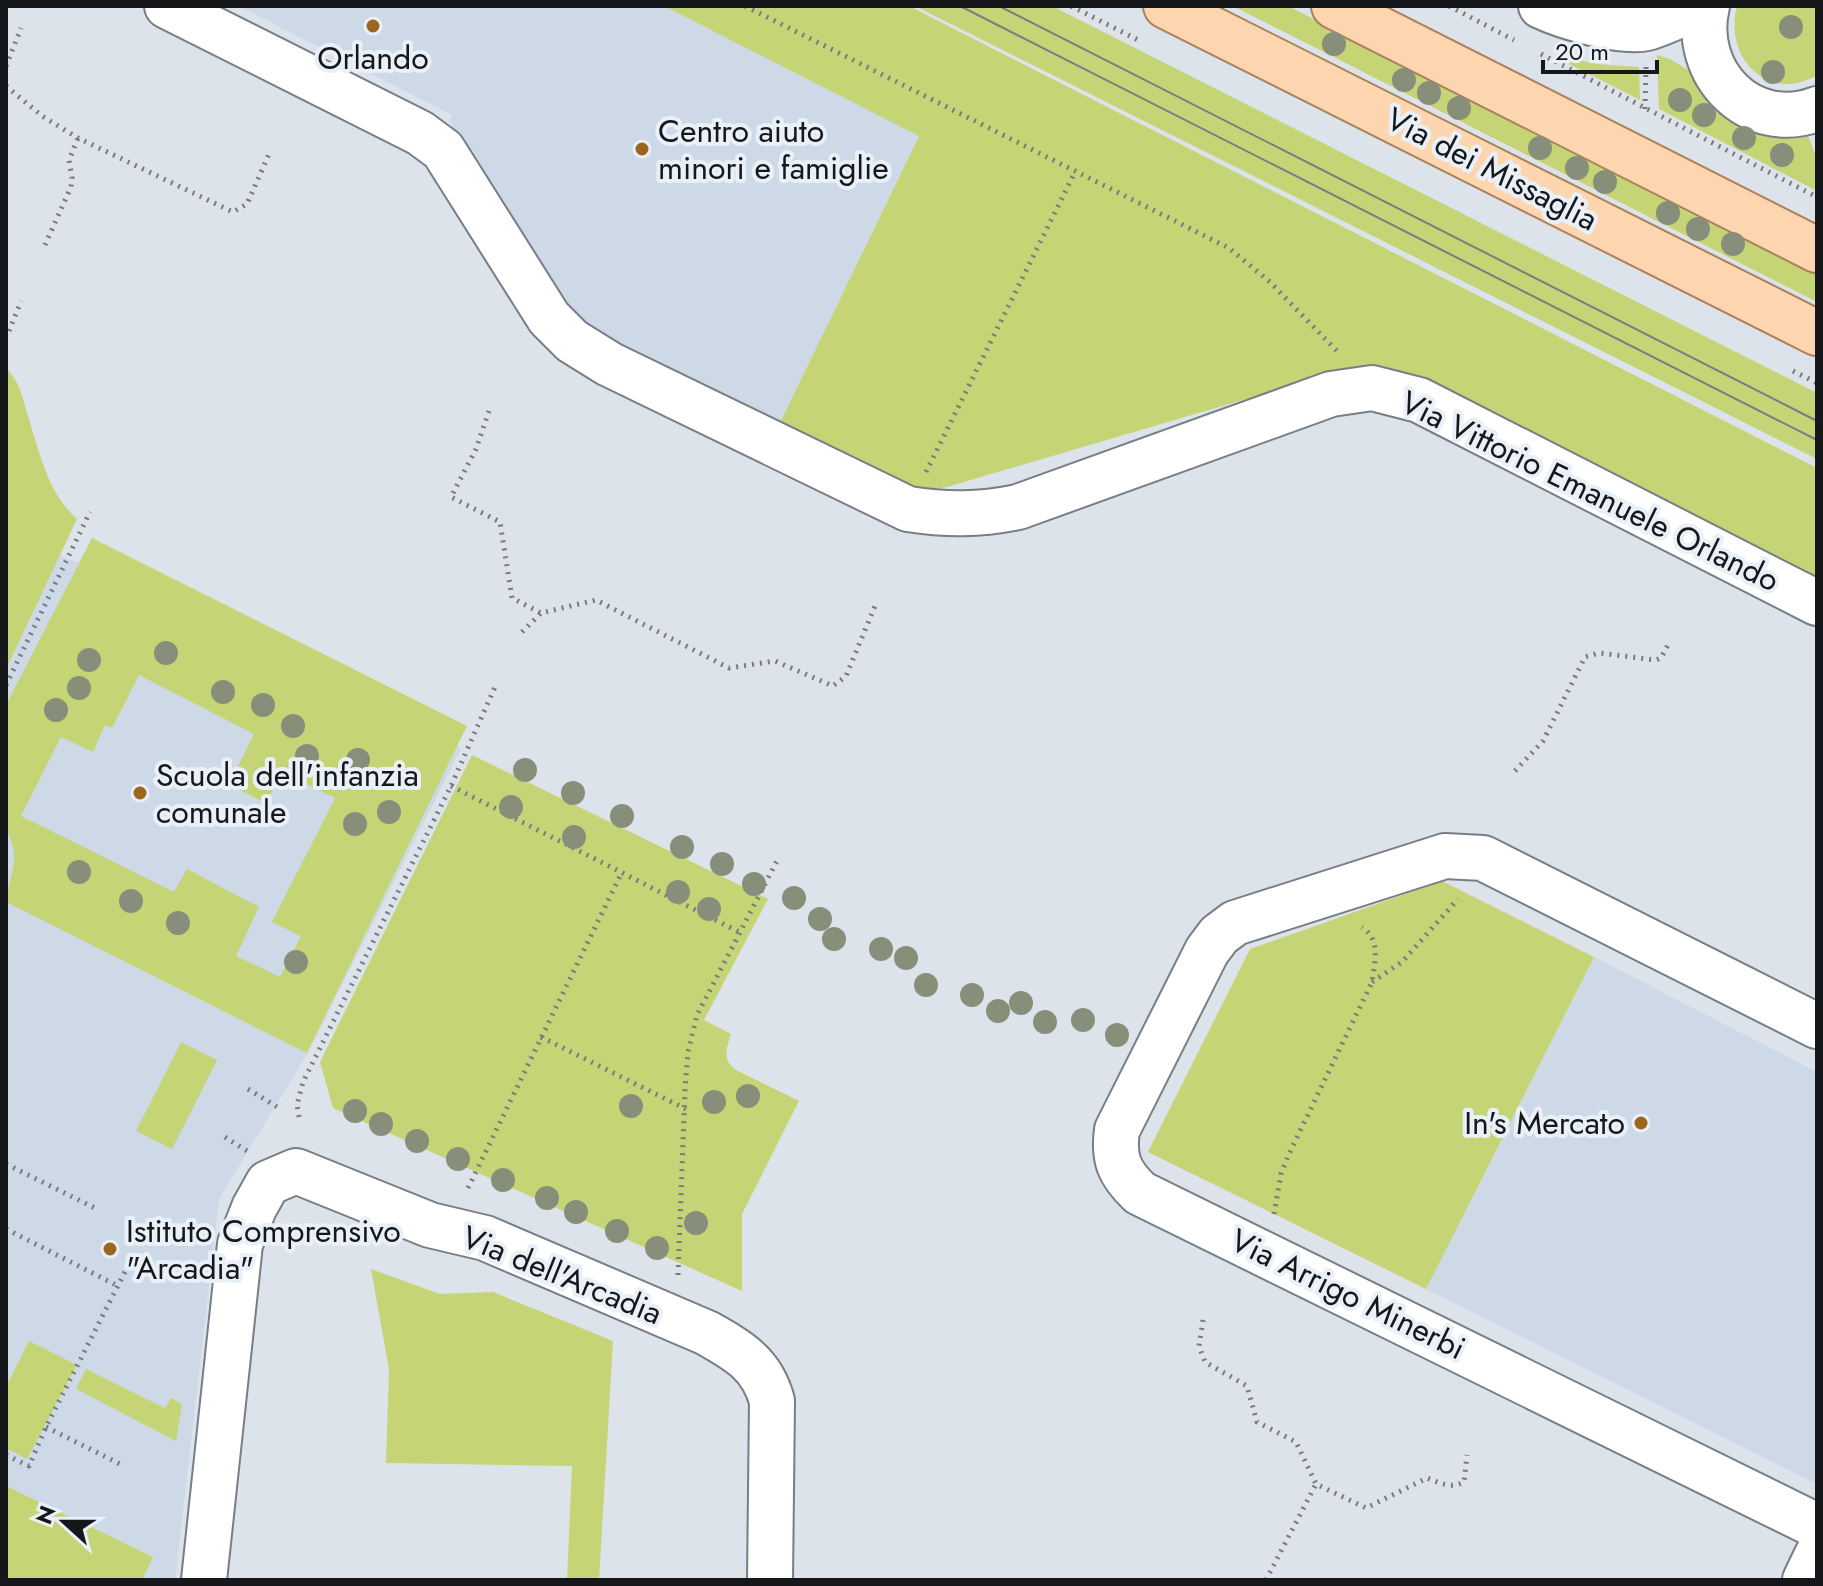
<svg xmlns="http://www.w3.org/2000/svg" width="1823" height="1586" font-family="Jost,sans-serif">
<rect width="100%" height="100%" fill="#dce3ea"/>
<g fill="#cdd9e7">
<path d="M 239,6 L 664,6 L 919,135 L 775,433 L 573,328 L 471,150 L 449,122 L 452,115 Z"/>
<path d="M 6,529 L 67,559 L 84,564 L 461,749 L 307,1054 L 219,1199 L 175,1580 L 6,1580 Z"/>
<path d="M 1594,957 L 1817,1072 L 1817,1484 L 1426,1289 Z"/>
</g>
<g fill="#c5d475" fill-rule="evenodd">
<path d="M 664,6 L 909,6 L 1817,468 L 1817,593 L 1370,366 L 1351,368 L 947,487 L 912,493 L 775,433 L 919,136 Z"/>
<path d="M 915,6 L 1052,6 L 1817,393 L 1817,459 Z"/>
<path d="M 1233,6 L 1288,6 L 1817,274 L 1817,302 Z"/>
<path d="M 1737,6 L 1817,6 L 1817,75 C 1769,104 1723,58 1737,6 Z"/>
<path d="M 1657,55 L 1670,59 L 1688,70 L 1701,85 L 1807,133 L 1817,159 L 1817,191 L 1659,109 Z"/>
<path d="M 1570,58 L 1597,64 L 1639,67 L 1640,100 L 1569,64 Z"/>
<path d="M 6,368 C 19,381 22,395 27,413 C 39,450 47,492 77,519 L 6,669 Z"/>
<path d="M 92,538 L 467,726 L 307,1053 L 6,902 C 10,869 22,863 6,828 L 6,705 ZM 139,675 L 254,734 L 229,785 L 266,803 L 282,772 L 335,798 L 272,922 L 301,936 L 280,977 L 236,956 L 259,907 L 187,869 L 174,892 L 21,816 L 61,737 L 93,752 L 105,725 L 112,728 Z"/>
<path d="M 472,755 L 768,899 L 704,1020 L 731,1034 C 726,1050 722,1059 736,1070 L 799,1101 L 742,1214 L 742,1291 L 333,1108 L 320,1062 Z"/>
<path d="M 1442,881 L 1594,957 L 1426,1289 L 1148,1152 L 1250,949 Z"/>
<path d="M 181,1042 L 217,1060 L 172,1149 L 136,1131 Z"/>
<path d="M 371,1269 L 440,1294 L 493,1292 L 613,1341 L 599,1580 L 567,1580 L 572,1466 L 386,1463 L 389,1369 Z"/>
<path d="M 29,1341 L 77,1365 L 27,1459 L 6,1448 L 6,1387 Z"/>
<path d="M 86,1369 L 165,1408 L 171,1398 L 182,1404 L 176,1441 L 76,1389 Z"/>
<path d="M 6,1486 L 153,1557 L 142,1580 L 6,1580 Z"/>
</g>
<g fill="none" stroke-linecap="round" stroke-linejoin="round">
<g stroke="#787e85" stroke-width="48">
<g id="minor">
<path d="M 167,6 L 420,133 L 443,150 L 549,318 L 572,341 L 609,364 L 908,509 C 947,515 979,515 1018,507 L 1331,394 L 1372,388 L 1419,400 L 1817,603"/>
<path d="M 1541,6 C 1564,17 1622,34 1647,28 C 1665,23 1683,13 1700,6"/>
<path d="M 1707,6 C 1691,73 1750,134 1817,109"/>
<path d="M 1817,1026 L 1483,858 L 1445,856 L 1235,923 L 1219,935 L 1207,951 L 1117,1130 C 1113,1159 1119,1173 1140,1193 L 1817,1526"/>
<path d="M 204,1580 L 240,1244 L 254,1208 L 268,1183 L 296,1171 L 430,1225 L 485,1238 L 707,1333 C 739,1351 762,1364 772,1401 L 770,1580"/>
<path d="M 1805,1580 L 1817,1555"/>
</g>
</g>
<g stroke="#aa8159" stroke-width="48">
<g id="major">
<path d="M 1166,6 L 1817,333"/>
<path d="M 1334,6 L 1817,250"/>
</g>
</g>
<g stroke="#777b80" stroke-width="5" stroke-dasharray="2 6" stroke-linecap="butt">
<path d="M 745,6 L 1229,248 L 1270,282 L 1337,351"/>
<path d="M 1071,6 L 1142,42"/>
<path d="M 1449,6 L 1514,40"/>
<path d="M 1541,54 L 1817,197"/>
<path d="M 6,66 L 21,28"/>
<path d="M 6,86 L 42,116 L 78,138 L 233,212 L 247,204 L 269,154"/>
<path d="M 1645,109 L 1646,67"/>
<path d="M 45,245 L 71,187 L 72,178 L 69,160 L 78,138"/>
<path d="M 9,331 L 21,301"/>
<path d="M 1793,371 L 1817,383"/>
<path d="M 489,411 L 476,449 L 451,497 L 500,522 L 512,598 L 541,613"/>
<path d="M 926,472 L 1075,172"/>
<path d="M 522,632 L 541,613 L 596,600 L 729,668 L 775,661 L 833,686 L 846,676 L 875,606"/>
<path d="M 6,685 L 90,512"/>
<path d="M 1515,771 L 1543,741 L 1585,657 L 1599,653 L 1656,660 L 1661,658 L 1669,643"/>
<path d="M 451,786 L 739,932"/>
<path d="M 1372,982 L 1402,962 L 1458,899"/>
<path d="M 541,1037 L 686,1109"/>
<path d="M 248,1089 L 282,1110"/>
<path d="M 299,1117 L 297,1105 L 303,1082 L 451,786 L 495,687"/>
<path d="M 225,1137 L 247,1151"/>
<path d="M 6,1164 L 97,1209"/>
<path d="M 468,1188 L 622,872"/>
<path d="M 1274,1214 L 1281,1174 L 1288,1156 L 1372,982 C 1375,961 1381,940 1362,927"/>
<path d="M 6,1229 L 118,1286"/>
<path d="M 678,1275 L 685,1089 L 688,1052 L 697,1015 L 779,857"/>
<path d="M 1203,1320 L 1199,1346 L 1205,1362 L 1247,1386 L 1257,1422 L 1296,1442 L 1316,1484 L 1366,1508 L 1427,1478 C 1440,1483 1451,1489 1464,1482 L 1467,1455"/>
<path d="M 46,1427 L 122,1465"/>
<path d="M 6,1455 L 29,1466 L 46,1427 L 132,1258"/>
<path d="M 1266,1580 L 1316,1484"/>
</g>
<use href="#minor" stroke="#fff" stroke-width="44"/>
<use href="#major" stroke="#fdd6b0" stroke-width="44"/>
<g stroke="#797d82" stroke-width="2">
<path d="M 960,6 L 1817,440"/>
<path d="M 999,6 L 1817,421"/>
</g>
</g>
<g fill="#878e7a">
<circle cx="1791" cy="27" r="12"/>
<circle cx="1334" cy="44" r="12"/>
<circle cx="1773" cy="72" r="12"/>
<circle cx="1404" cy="80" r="12"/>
<circle cx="1429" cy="93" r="12"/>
<circle cx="1680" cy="100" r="12"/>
<circle cx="1459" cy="108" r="12"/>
<circle cx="1704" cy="115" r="12"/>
<circle cx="1744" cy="138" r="12"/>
<circle cx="1540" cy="148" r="12"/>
<circle cx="1782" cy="155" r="12"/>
<circle cx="1577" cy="168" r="12"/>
<circle cx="1605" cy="182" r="12"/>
<circle cx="1668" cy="213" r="12"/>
<circle cx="1698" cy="229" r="12"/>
<circle cx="1733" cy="244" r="12"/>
<circle cx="166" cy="653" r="12"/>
<circle cx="89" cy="660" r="12"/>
<circle cx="79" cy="688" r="12"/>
<circle cx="223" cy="692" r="12"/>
<circle cx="263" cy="705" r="12"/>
<circle cx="56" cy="710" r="12"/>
<circle cx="293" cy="726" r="12"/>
<circle cx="307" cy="756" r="12"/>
<circle cx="358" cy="760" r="12"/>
<circle cx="525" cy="770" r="12"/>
<circle cx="573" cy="793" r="12"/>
<circle cx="511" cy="807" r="12"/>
<circle cx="389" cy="812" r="12"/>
<circle cx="622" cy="816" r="12"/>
<circle cx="355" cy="824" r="12"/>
<circle cx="574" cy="837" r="12"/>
<circle cx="682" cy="847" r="12"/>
<circle cx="722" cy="864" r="12"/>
<circle cx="79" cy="872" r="12"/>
<circle cx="754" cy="884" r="12"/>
<circle cx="678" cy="892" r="12"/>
<circle cx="794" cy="898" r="12"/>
<circle cx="131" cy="901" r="12"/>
<circle cx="709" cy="909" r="12"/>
<circle cx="820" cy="919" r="12"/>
<circle cx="178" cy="923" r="12"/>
<circle cx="834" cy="939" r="12"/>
<circle cx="881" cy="949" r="12"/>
<circle cx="906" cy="958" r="12"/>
<circle cx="296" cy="962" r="12"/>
<circle cx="926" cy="985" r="12"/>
<circle cx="972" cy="995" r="12"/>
<circle cx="1021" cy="1003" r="12"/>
<circle cx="998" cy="1011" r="12"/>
<circle cx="1083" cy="1020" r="12"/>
<circle cx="1045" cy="1022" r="12"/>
<circle cx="1117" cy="1035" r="12"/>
<circle cx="748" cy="1096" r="12"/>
<circle cx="714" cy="1102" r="12"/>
<circle cx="631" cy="1106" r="12"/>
<circle cx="355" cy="1111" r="12"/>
<circle cx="381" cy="1124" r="12"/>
<circle cx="417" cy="1141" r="12"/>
<circle cx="458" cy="1159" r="12"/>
<circle cx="503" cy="1180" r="12"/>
<circle cx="547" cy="1198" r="12"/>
<circle cx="576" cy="1212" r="12"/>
<circle cx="696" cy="1223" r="12"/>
<circle cx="617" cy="1231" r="12"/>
<circle cx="657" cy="1248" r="12"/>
</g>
<g fill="#9b661e" stroke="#e9f0f8" stroke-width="3">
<circle cx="373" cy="26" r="8"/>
<circle cx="642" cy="149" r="8"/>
<circle cx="140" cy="793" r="8"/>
<circle cx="1641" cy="1123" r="8"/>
<circle cx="110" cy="1249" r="8"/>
</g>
<g text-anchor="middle" stroke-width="8" stroke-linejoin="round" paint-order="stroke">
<g font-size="32" fill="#15171a" stroke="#e9f0f8" text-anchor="start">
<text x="373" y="69" text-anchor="middle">Orlando</text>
<text x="658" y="142">Centro aiuto<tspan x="658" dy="37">minori e famiglie</tspan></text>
<text x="156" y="786">Scuola dell'infanzia<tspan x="156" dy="37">comunale</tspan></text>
<text x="1625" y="1134" text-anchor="end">In's Mercato</text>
<text x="126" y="1242">Istituto Comprensivo<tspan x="126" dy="37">"Arcadia"</tspan></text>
</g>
<g font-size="32" fill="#15171a" stroke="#e9f0f8">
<text transform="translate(1492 169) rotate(27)" y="11">Via dei Missaglia</text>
<text transform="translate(1590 491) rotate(26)" y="11">Via Vittorio Emanuele Orlando</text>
<text transform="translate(562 1275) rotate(22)" y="11">Via dell'Arcadia</text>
<text transform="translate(1348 1294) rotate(26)" y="11">Via Arrigo Minerbi</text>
</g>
</g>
<rect width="1823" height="1586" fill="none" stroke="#15171a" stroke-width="16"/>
<g transform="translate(64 1522) rotate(291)" stroke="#e9f0f8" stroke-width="6" paint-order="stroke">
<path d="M0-6L14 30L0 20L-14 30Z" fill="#15171a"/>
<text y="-12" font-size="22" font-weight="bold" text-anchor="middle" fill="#15171a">N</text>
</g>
<path d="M1543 60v12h114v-12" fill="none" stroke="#15171a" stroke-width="4"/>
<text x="1555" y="60" font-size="24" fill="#15171a" stroke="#e9f0f8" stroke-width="6" paint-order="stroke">20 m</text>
</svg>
